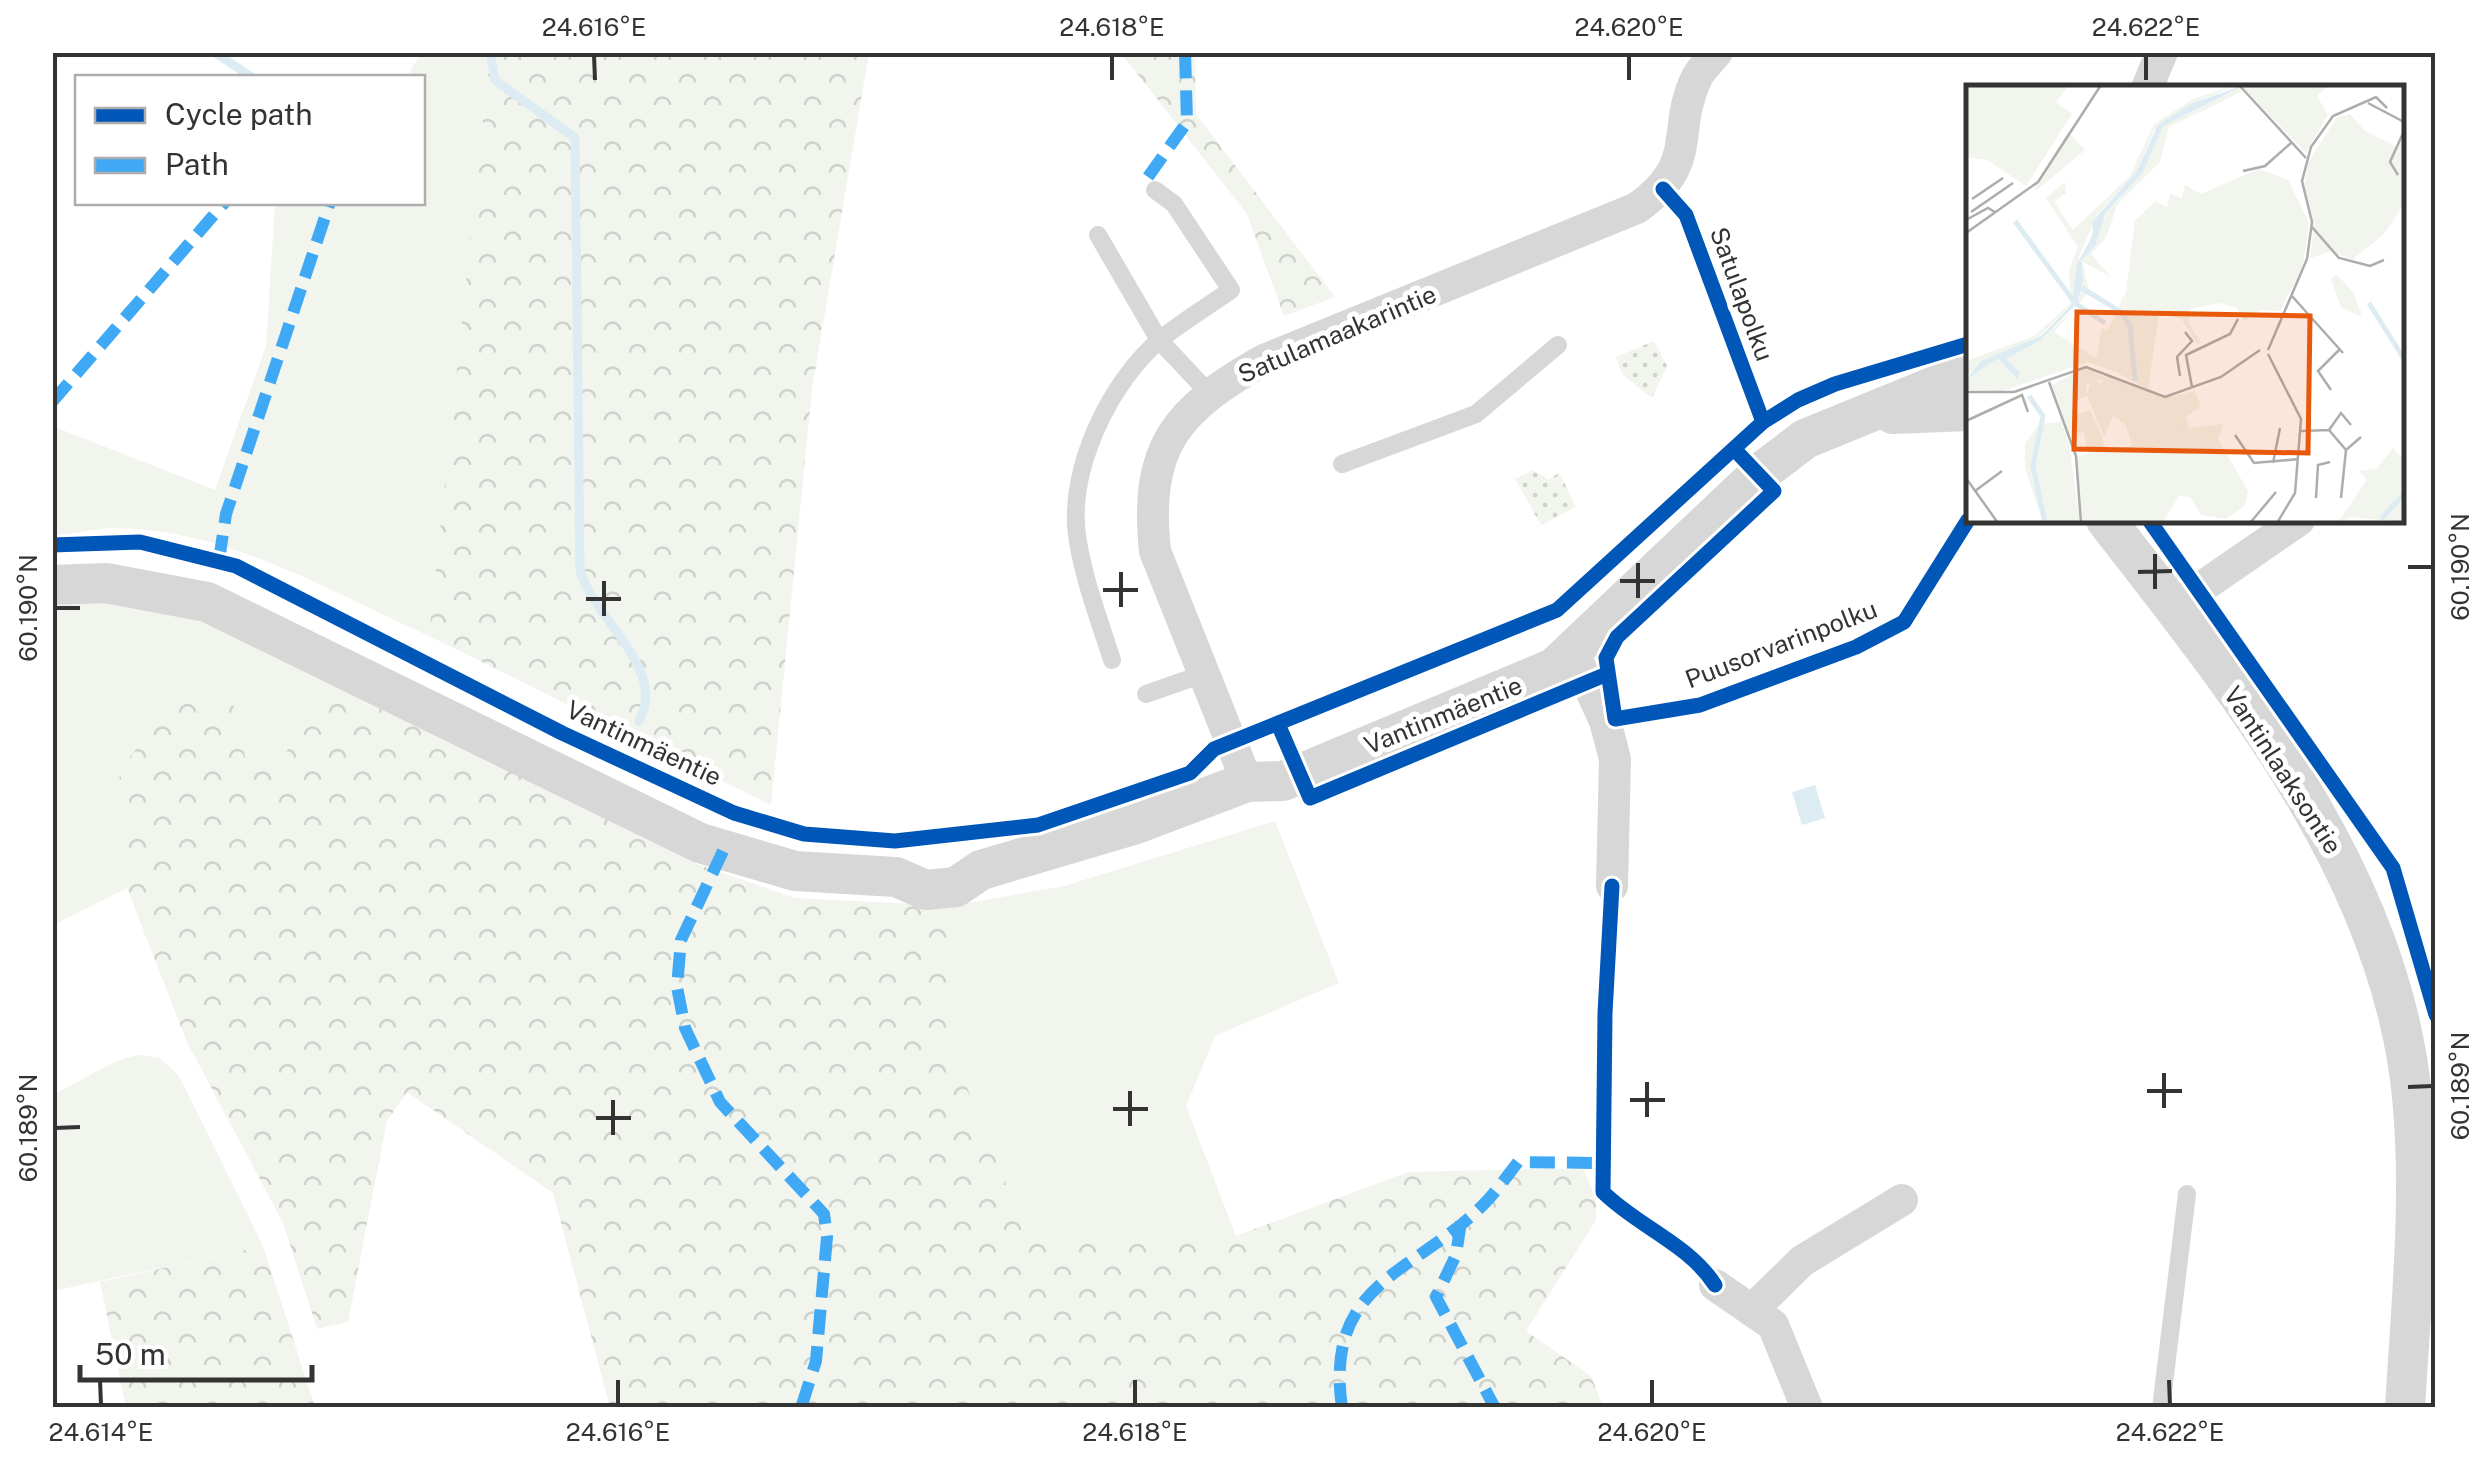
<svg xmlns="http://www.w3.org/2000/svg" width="2488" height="1460" font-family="'Public Sans',sans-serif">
<defs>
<pattern id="forest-crowns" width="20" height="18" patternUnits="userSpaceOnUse" patternTransform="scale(2.5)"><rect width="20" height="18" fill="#f1f5ed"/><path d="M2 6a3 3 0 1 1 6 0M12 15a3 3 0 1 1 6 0" fill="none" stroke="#cfd2cc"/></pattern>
<pattern id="park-dots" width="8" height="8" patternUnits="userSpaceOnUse" patternTransform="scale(2.5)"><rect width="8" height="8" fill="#f1f5ed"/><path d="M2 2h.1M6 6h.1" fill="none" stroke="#cfd2cc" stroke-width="1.8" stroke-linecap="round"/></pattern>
</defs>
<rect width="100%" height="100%" fill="#fff"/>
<g fill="#f1f5ed">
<path d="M 421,53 L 490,53 L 429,636 C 329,591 234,532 121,528 C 99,527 75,534 53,536 L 52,426 L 215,490 L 266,346 L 275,203 L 422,202 L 422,78 L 407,77 Z"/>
<path d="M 87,599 L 205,614 L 340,681 L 339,699 L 321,710 L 272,768 L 247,766 L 179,697 L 119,770 L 127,888 L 53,925 L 53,606 Z"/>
<path d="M 1275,821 L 1339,983 L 1215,1036 L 1186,1106 L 1236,1236 L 1027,1237 L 952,1050 L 952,906 L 1064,886 Z"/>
<path d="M 141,1055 L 160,1058 L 179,1076 L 263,1246 L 53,1291 L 52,1094 C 83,1083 110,1058 141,1055 Z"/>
</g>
<g fill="url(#forest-crowns)">
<path d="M 490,53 L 869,53 L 812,389 L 771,805 L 429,636 Z"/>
<path d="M 1121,53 L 1195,53 L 1196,114 L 1335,297 L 1284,316 L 1247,214 Z"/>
<path d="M 340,681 L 697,864 L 795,898 L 952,906 L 952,1050 L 1027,1237 L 1236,1236 L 1408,1172 L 1583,1168 L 1596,1198 L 1596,1220 L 1526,1331 L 1591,1376 L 1603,1407 L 610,1407 L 553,1193 L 407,1092 L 387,1121 L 348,1322 L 317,1329 L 283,1223 L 187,1042 L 127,888 L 119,770 L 179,697 L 230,692 L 247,765 L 272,768 L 321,710 L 338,699 Z"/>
<path d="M 263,1246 L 315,1407 L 126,1407 L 100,1282 Z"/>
</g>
<g fill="url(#park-dots)">
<path d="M 1654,341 L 1667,366 L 1652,398 L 1622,374 L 1616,357 Z"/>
<path d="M 1533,470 L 1549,480 L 1559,472 L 1576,507 L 1541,525 L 1515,479 Z"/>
</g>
<path fill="#ddebf3" d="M 1815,785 L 1825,818 L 1802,825 L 1792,792 Z"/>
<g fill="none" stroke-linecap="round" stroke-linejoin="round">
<g stroke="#ddebf3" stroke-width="9">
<path d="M 214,52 L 253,78"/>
<path d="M 490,52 L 495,80 L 575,138 L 580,570 C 593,619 668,668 639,721"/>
</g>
<g stroke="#d7d7d7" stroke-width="18">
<path d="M 1098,235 L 1159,340 L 1208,392"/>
<path d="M 1342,464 L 1476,414 L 1558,345"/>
<path d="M 1112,660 C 1099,619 1083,578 1077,535 C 1068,468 1111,380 1162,338 C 1184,321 1208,306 1231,290 L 1174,204 L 1155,190"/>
<path d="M 1146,694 L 1203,674"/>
<path d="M 2161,1408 L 2187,1194"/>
</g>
<g stroke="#d7d7d7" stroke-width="32">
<path d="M 2147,88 L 2162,52"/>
<path d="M 2173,607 L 2299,520"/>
<path d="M 1571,647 L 1605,721 L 1615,759 L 1612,886"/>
<path d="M 1247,782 L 1155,551 C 1144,446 1176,410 1264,360 L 1637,208 C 1701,162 1670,133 1697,77 C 1701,69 1711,60 1717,52"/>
<path d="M 1715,1285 L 1773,1325 L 1807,1408"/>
<path d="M 1754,1308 L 1802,1261 L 1902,1200"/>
</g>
<g stroke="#d7d7d7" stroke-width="40">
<path d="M 1893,414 L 1968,411"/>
<path d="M 2106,520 C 2238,691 2390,873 2412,1096 C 2422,1199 2411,1305 2405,1408"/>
<path d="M 52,585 L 106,583 L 207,602 L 700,843 L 795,871 L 896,877 L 926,890 L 956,887 L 981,870 L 1136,824 L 1247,782 L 1283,781 L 1554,668 L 1759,474 L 1805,439 L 1964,374"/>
</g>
<g stroke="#3fa9f5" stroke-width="12" stroke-dasharray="25 12" stroke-linecap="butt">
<path d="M 1148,177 L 1187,122 L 1185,52"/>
<path d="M 52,402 L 225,202"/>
<path d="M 219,560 L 226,514 L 330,202"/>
<path d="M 723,851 L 681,940 L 677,987 L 685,1028 L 720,1102 L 824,1214 L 827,1237 L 816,1361 L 801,1408"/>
<path d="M 1461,1222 L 1456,1255 L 1436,1297 L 1495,1408"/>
<path d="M 1342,1408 C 1324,1281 1413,1275 1483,1205 C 1496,1192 1507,1176 1518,1162 L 1601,1163"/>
</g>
<g stroke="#fff" stroke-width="21">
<g id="cycleway">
<path d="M 1663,189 L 1686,215 L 1763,422"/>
<path d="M 1735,450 L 1774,491 L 1617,637 L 1606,658 L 1615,719 L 1700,705 L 1856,647 L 1904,622 L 1968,520"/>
<path d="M 2149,520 L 2393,868 L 2436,1015"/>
<path d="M 52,545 L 140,542 L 236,566 L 562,733 L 734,813 L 804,834 L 895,841 L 1038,825 L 1190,773 L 1214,749 L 1557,610 L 1763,422 L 1798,400 L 1835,384 L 1968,344"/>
<path d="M 1278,724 L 1310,798 L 1607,674"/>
<path d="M 1612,886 L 1605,1013 L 1603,1192 C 1637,1226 1689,1244 1715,1285"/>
</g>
</g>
<use href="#cycleway" stroke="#0057b8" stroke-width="15"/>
</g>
<path fill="none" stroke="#333" stroke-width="4" d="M 594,55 L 595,80M 1112,55 L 1112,80M 1629,55 L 1629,80M 2146,55 L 2146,80M 2155,554 L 2155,589M 1638,563 L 1638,598M 2408,567 L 2433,567M 1121,572 L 1121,607M 2138,572 L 2172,571M 604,581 L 604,616M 1620,581 L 1655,581M 1103,590 L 1138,590M 586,599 L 621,599M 55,608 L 80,608M 2164,1073 L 2164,1108M 1647,1082 L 1647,1117M 2408,1087 L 2433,1086M 1130,1091 L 1130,1126M 2147,1091 L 2182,1091M 613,1100 L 613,1135M 1630,1100 L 1665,1100M 1113,1109 L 1148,1109M 596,1118 L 631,1118M 55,1128 L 80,1127M 100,1380 L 101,1405M 618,1380 L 618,1405M 1135,1380 L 1135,1405M 1652,1380 L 1652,1405M 2169,1380 L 2170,1405"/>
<g text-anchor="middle" stroke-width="10" stroke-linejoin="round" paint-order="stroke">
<g font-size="25" fill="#333" stroke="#fff">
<text transform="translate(1742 294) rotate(70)" y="9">Satulapolku</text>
<text transform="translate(1337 334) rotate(-23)" y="9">Satulamaakarintie</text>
<text transform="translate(1781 644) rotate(-21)" y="9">Puusorvarinpolku</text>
<text transform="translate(1443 715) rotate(-22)" y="9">Vantinmäentie</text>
<text transform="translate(644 743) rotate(25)" y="9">Vantinmäentie</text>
<text transform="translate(2283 770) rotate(57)" y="9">Vantinlaaksontie</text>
</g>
</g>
<g transform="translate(1966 85)">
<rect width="438" height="438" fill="#fff"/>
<path d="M 271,0 L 227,18 L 188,46 L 171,86 L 131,130 L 113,171 L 106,219 L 69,255 L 42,271 L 20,273 L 0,292 L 0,276 L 68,251 L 104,219 L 103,185 L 112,162 L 80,113 L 99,97 L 100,108 L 88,117 L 107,145 L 164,91 L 188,39 L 227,14 ZM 276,1 L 275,7 L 203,42 L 194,77 L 151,120 L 140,153 L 125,169 L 145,192 L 117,177 L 123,207 L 88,247 L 130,273 L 136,243 L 142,245 L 160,206 L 150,287 L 121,277 L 37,306 L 0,305 L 0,295 L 17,279 L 71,258 L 103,229 L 114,213 L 115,176 L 129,161 L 122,160 L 131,134 L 130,155 L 139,130 L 177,87 L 197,40 ZM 118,283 L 141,293 L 120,299 L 121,310 L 106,318 L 108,330 L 124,326 L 133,344 L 103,350 L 86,300 ZM 229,306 L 235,321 L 220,332 L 224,345 L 205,345 L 198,313 ZM 95,337 L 103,358 L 73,393 L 79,421 L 77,437 L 59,383 L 59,359 L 73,339 Z" fill="#f1f5ed"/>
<path d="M 0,0 L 103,0 L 90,17 L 106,29 L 60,101 L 21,75 L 0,72 ZM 384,29 L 399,46 L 431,62 L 437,55 L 438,119 L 417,150 L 386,175 L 366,166 L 344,173 L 348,140 L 338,102 L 342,78 L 370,33 ZM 102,47 L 119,65 L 70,106 L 68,104 ZM 293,84 L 322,95 L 343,138 L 337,180 L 314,226 L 295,225 L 278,236 L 271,223 L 254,218 L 223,224 L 223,239 L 235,257 L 231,259 L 215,233 L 193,229 L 182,304 L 150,287 L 169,136 L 189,116 L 201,122 L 204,109 L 216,113 L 219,100 L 235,109 ZM 370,189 L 388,208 L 396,232 L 375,222 L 365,194 ZM 141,291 L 198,313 L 205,345 L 257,339 L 252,354 L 282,406 L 279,421 L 260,434 L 235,430 L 224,412 L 213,411 L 197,437 L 114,437 L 109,372 L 122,369 L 118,347 L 133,344 L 140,366 L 166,361 L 160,340 L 147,330 L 138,352 L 121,310 L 126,293 L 134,299 Z" fill="#f1f5ed"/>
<path d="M 363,0 L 351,11 L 362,30 L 340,68 L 276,1 ZM 427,363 L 437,374 L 437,437 L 385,432 L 372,437 L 401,395 L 393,386 L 410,384 Z" fill="#f1f5ed"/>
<path d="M 103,358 L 114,437 L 79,437 L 69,367 Z" fill="#f1f5ed"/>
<path d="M 278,0 L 197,41 L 177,87 L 139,129 L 129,161 L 115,176 L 117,195 L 112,217 L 75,255 L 40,274 L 54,287 L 51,294 L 32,273 L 0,295 L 15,276 L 75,251 L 106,219 L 111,179 L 127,150 L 126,137 L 171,86 L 192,40 L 227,18 Z" fill="#ddebf3"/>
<path fill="none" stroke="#ddebf3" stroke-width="5" d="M 49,136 L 109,218 L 139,238M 116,203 L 155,227 L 164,241 L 169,296M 403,218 L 438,274M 63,311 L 77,331 L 67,381 L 79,438M 415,434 L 438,409"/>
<path fill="none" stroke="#adadad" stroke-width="2.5" d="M 273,0 L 340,73M 402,18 L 438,37M 277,86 L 299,81 L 325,58M 432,90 L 424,77 L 438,46M 6,114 L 37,93M 5,127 L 47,98M 0,135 L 22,123 L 29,127M 346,142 L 373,173 L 404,181 L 418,175M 0,148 L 72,97 L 135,0M 325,210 L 377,268M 302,265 L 341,174 L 346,137 L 336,96 L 345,62 L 367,31 L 410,12 L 421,23M 302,269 L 335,334 L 329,408 L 311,438M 214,291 L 211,272 L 226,256 L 219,247M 83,297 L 110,371 L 115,438M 226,302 L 220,270 L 264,249 L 272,234M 365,305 L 352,286 L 374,264M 0,307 L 48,307M 48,307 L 120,282 L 199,312 L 255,292 L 294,265M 0,336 L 56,310 L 62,327M 363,345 L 375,328 L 385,340M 335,346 L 363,345 L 380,365 L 395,352M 269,350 L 288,378 L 333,374M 307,378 L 314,343M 0,393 L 32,438M 9,406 L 36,386M 350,413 L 352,380 L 364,377M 375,413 L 380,365M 284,438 L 310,407"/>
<path fill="#e8590c" fill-opacity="0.15" stroke="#e8590c" stroke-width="5" d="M 111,227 L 344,231 L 342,368 L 108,364 Z"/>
<rect width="438" height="438" fill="none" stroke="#333" stroke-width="5"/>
</g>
<rect width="2488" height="1460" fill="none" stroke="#ffffff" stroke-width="110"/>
<rect x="75" y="75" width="350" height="130" fill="#ffffff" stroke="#adadad" stroke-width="2.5"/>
<rect x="95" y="108" width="50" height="15" fill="#0057b8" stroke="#adadad" stroke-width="2.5"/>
<text x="165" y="125" font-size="30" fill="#333333">Cycle path</text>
<rect x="95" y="158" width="50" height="15" fill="#3fa9f5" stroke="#adadad" stroke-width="2.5"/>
<text x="165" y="175" font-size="30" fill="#333333">Path</text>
<path d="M80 1365v15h232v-15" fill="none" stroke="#333333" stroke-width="5"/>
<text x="95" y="1365" font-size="30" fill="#333333" stroke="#ffffff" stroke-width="8" paint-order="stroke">50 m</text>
<rect x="55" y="55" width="2378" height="1350" fill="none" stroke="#333" stroke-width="4"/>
<g font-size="25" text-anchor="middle" fill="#333">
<text x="594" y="36">24.616°E</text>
<text x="1112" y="36">24.618°E</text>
<text x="1629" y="36">24.620°E</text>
<text x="2146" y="36">24.622°E</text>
<text transform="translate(2460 567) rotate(-90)" y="9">60.190°N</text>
<text transform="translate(28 608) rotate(-90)" y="9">60.190°N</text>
<text transform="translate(2460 1086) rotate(-90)" y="9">60.189°N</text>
<text transform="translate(28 1128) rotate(-90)" y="9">60.189°N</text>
<text x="101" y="1441">24.614°E</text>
<text x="618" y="1441">24.616°E</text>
<text x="1135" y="1441">24.618°E</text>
<text x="1652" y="1441">24.620°E</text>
<text x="2170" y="1441">24.622°E</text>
</g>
</svg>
